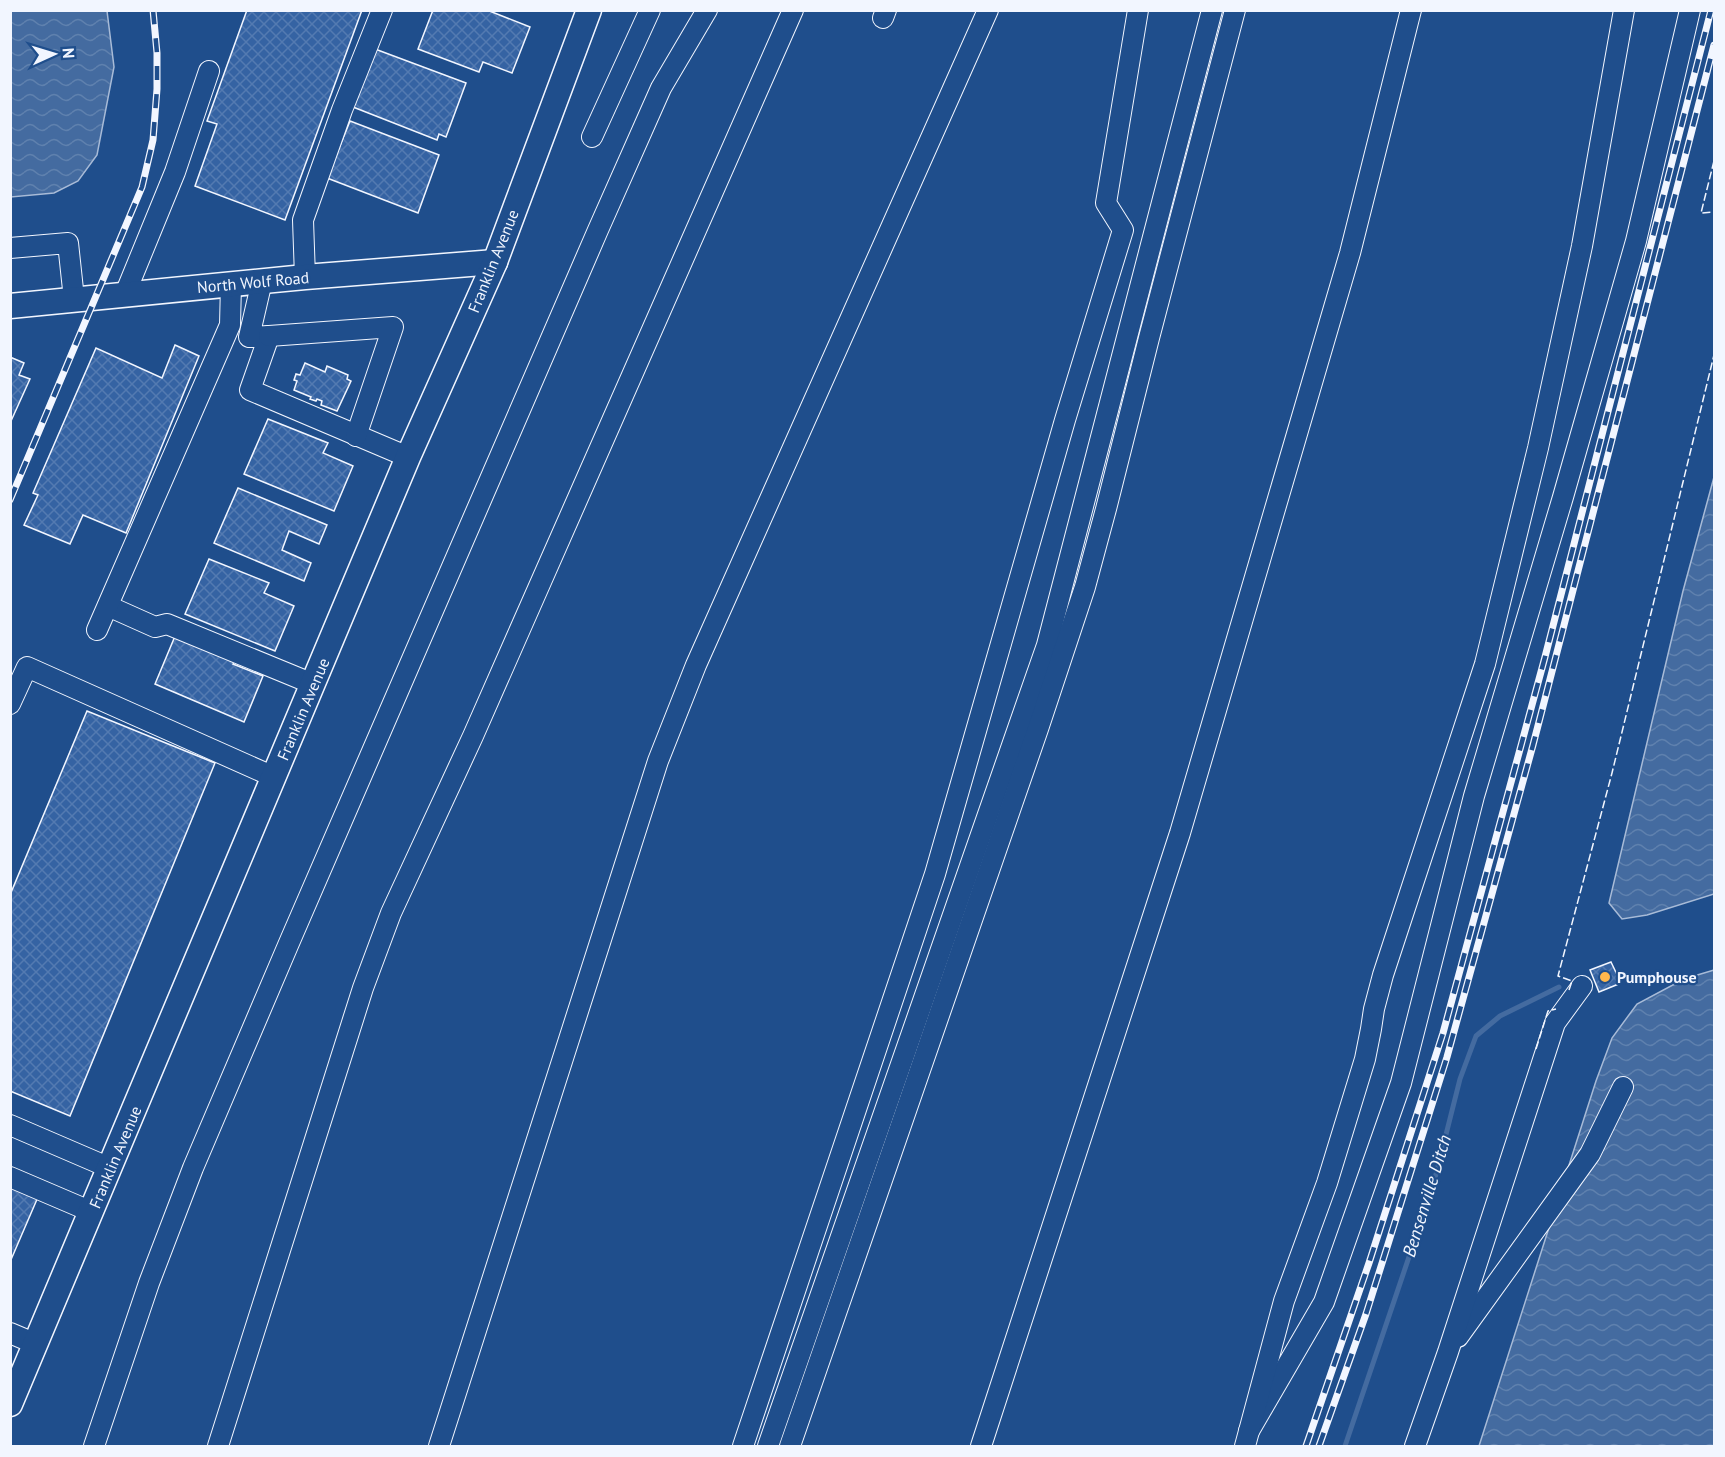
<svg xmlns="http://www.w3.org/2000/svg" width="1725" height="1457" font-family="'PT Sans',sans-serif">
<defs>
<pattern id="water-waves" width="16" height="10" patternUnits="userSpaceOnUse" patternTransform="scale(1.5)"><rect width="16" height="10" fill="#446ba0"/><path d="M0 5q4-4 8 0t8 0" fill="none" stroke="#5f81ae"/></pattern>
<pattern id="building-cross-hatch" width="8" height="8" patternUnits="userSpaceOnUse" patternTransform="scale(1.5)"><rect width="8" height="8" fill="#3563a3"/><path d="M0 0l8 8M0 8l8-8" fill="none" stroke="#537ab1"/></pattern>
</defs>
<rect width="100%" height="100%" fill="#1f4e8c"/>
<g fill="url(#water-waves)" stroke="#a8bbd7" stroke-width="1.5">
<path d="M 11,10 L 107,11 L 114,67 L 97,155 L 78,181 L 54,193 L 11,197 Z"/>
<path d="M 1714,477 L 1714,894 L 1647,915 L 1622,919 L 1609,903 L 1683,591 Z"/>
<path d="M 1714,970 L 1714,1446 L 1479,1446 L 1596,1081 L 1612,1038 L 1637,1004 L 1684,979 Z"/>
</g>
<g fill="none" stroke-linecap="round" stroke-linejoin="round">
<path stroke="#446ba0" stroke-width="5" d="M 1345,1446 L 1433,1186 L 1460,1079 L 1476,1036 L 1500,1016 L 1559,987"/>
</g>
<g fill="url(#building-cross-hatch)" stroke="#f2f6ff" stroke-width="1.5">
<path d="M 247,10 L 362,10 L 285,220 L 195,186 L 217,124 L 207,121 Z"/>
<path d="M 433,10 L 487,10 L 530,27 L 512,73 L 483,62 L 479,72 L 418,49 Z"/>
<path d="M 375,49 L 466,83 L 446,137 L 439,134 L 437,140 L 353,107 Z"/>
<path d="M 350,121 L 439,155 L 418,213 L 327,178 Z"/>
<path d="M 175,345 L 199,356 L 126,533 L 83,515 L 70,544 L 24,525 L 38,495 L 33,493 L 96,348 L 162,378 Z"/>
<path d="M 10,357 L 24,363 L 19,375 L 30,379 L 11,421 Z"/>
<path d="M 305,363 L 325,372 L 327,366 L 348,375 L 347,379 L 351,381 L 337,411 L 321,405 L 322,401 L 317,399 L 316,401 L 310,399 L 311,397 L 294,390 L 297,381 L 294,380 L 296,374 L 300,375 Z"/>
<path d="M 268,419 L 328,443 L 323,453 L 353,466 L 334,511 L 244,474 Z"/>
<path d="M 238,488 L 327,525 L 319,544 L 289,531 L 282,550 L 311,563 L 304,581 L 214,543 Z"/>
<path d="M 209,559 L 269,583 L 264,593 L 294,606 L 275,651 L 185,614 Z"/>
<path d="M 178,629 L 238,654 L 233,664 L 263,676 L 244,722 L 155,684 Z"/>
<path d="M 87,711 L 215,763 L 70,1116 L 10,1091 L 10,895 Z"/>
<path d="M 1611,962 L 1621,983 L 1599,992 L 1590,970 Z"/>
<path d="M 10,1186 L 38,1197 L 10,1262 Z"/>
</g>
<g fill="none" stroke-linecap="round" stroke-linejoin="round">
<g stroke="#f2f6ff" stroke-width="22">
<g id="minor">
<path d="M 883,18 L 886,10"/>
<path d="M 592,137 L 650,10"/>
<path d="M 10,248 L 68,243 L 74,299"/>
<path d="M 305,277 L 303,220 L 342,110 L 382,10"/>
<path d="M 262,281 L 249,337 L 269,336 L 250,390 L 408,457"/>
<path d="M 125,294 L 175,172 L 209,71"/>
<path d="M 269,336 L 393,327 L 356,436"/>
<path d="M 108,606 L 155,627 L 167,624 L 313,684"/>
<path d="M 97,630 L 230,325 L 231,284"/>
<path d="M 10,704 L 27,667 L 274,777"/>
<path d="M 10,1125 L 110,1168"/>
<path d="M 10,1177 L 92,1212"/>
<path d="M 10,1333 L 36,1344"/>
<path d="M 1458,1337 L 1590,1154 L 1623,1087"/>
<path d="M 1249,1431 L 1324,1302 L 1401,1083 L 1474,796 L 1563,497 L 1636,241 L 1690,10"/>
<path d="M 94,1446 L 149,1283 L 193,1168 L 289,943 L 598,230 L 661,88 L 707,10"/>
<path d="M 218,1446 L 363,988 L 391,913 L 473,736 L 793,10"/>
<path d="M 439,1446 L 658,761 L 696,665 L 988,10"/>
<path d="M 743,1446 L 935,874 L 1065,420 L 1123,230 L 1106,203 L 1138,10"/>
<path d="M 768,1446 L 1047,645 L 1212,10"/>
<path d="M 790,1446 L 1038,729 L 1085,587 L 1106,509 L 1149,338 L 1235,10"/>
<path d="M 981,1446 L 1180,833 L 1350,253 L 1411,10"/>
<path d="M 1245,1446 L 1284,1301 L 1327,1183 L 1365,1059 L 1371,1029 L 1374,1009 L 1383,975 L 1485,664 L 1538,448 L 1582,246 L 1624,10"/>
<path d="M 1415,1446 L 1448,1352 L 1555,1023 L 1582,986"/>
</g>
</g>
<g stroke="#f2f6ff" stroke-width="27">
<g id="major">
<path d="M 10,306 L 305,277 L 495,262"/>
<path d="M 10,1404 L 408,457 L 495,262 L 589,10"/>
</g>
</g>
<use href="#minor" stroke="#1f4e8c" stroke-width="20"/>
<use href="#major" stroke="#1f4e8c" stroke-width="24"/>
<g stroke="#f2f6ff" stroke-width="7">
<g id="rail">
<path d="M 10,500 L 142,187 L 153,140 L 157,89 L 157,53 L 153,10"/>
<path d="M 1306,1446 L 1369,1263 L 1443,1033 L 1545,657 L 1711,10"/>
<path d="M 1319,1446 L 1366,1314 L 1447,1057 L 1533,745 L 1714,45"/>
</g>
</g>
<use href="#rail" stroke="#1f4e8c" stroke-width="4.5" stroke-dasharray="14" stroke-linecap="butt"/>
<g stroke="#f2f6ff" stroke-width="1.5" stroke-dasharray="8 3" stroke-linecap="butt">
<path d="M 1714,161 L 1701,213 L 1714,212"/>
<path d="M 1569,990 L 1572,981 L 1558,976 L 1612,773 L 1714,355"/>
<path d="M 1536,1049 L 1548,1011 L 1556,1009"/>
</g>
</g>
<circle fill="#ffb74d" stroke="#1f4e8c" stroke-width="2" cx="1605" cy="977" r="6"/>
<g text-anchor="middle" stroke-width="4.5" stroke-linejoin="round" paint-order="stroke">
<g font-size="16" fill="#f2f6ff" stroke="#1f4e8c">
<text transform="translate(493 261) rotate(-68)" y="6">Franklin Avenue</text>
<text transform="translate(253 282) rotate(-5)" y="6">North Wolf Road</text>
<text transform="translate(303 709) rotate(-67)" y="6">Franklin Avenue</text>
<text transform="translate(115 1157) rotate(-67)" y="6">Franklin Avenue</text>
</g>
<g font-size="16" font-weight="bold" fill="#f2f6ff" stroke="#1f4e8c" text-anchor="start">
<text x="1617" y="983">Pumphouse</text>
</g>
<g font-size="18" font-style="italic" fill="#f2f6ff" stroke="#1f4e8c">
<text transform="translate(1427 1196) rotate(-73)" y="6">Bensenville Ditch</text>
</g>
</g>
<rect width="1725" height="1457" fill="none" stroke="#f2f6ff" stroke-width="24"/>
<g transform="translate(54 54) rotate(86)" stroke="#1f4e8c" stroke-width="4.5" paint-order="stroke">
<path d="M0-4.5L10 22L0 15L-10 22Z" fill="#f2f6ff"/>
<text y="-9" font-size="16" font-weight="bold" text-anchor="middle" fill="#f2f6ff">N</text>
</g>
</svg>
